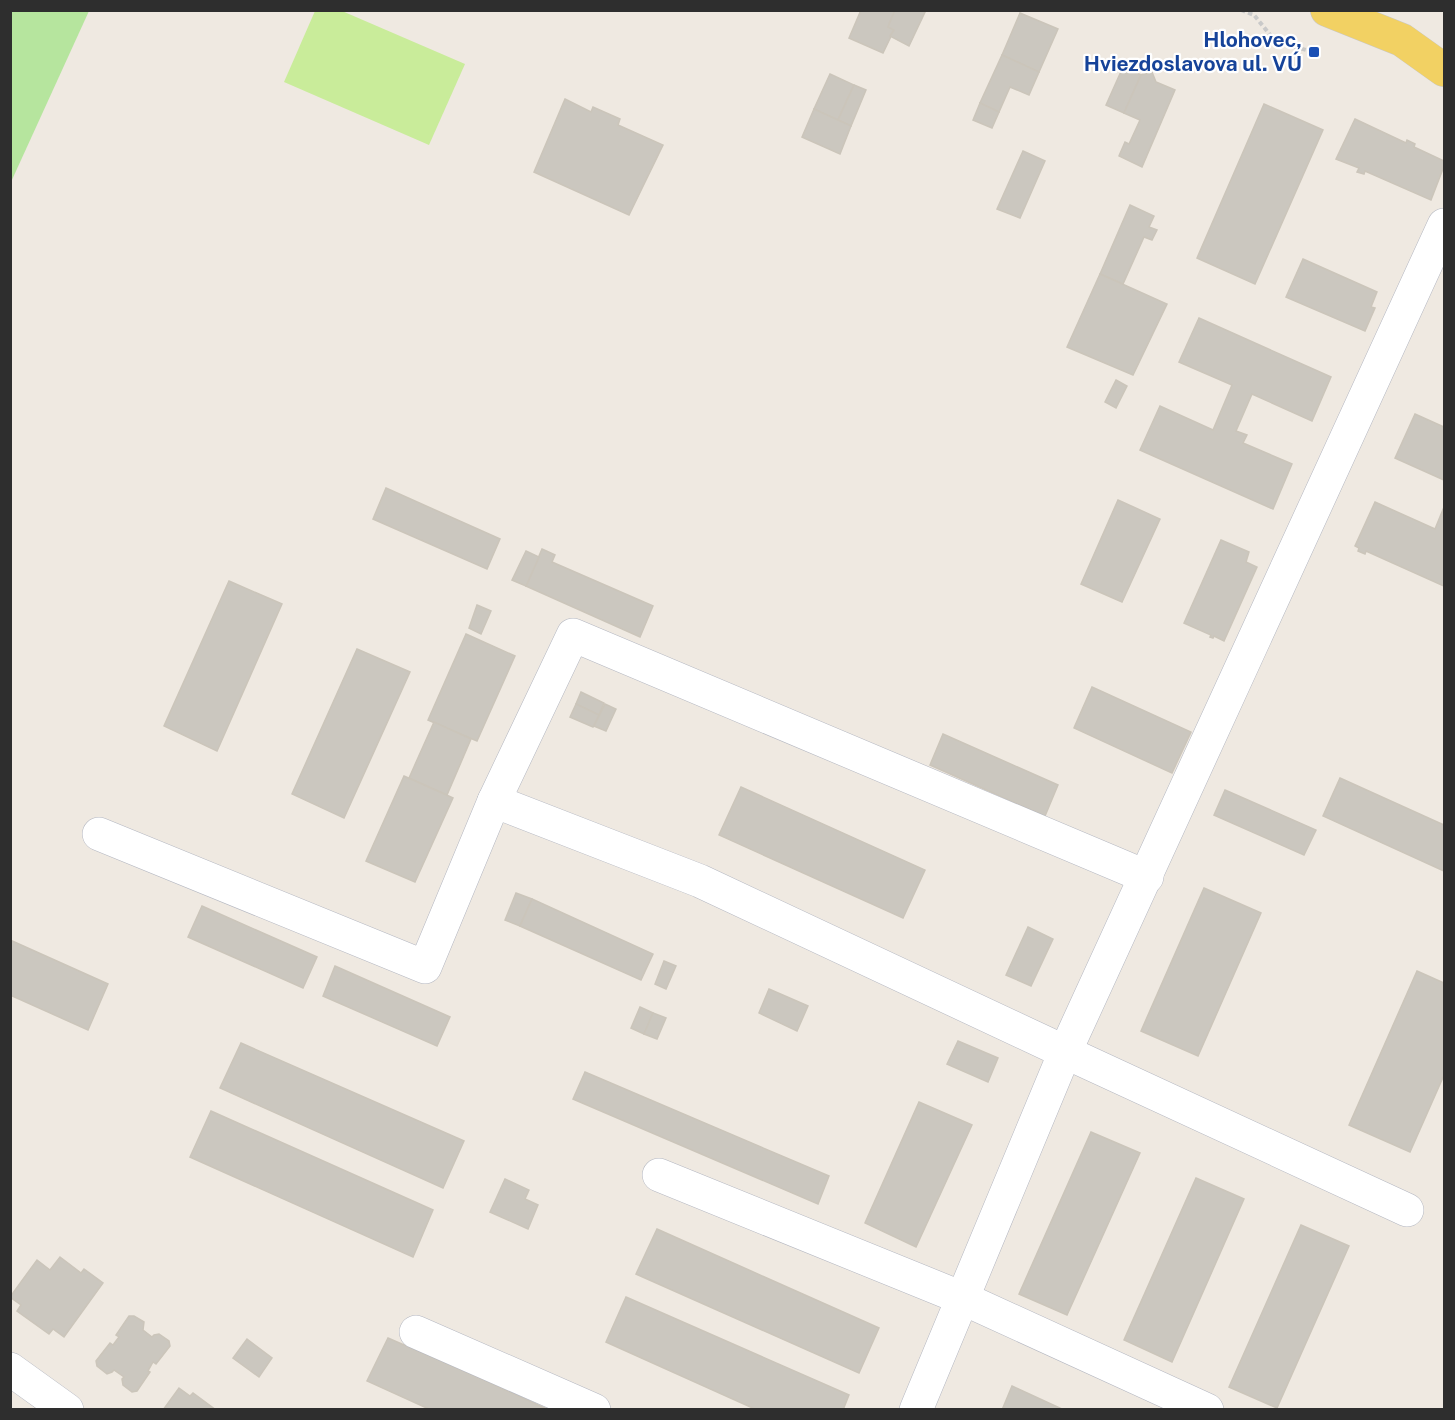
<svg xmlns="http://www.w3.org/2000/svg" width="1455" height="1420" font-family="'Public Sans',sans-serif">
<rect width="100%" height="100%" fill="#efe9e1"/>
<path fill="#b6e59e" d="M 11,10 L 89,11 L 11,182 L 10,11 Z"/>
<path fill="#c9ec9a" d="M 315,11 L 342,11 L 465,64 L 429,145 L 284,82 Z"/>
<g fill="#cbc7bf" stroke="#cbc5ba" stroke-width="1.5">
<path d="M 861,10 L 895,10 L 888,27 L 894,30 L 883,53 L 849,38 Z"/>
<path d="M 895,10 L 926,10 L 909,46 L 890,36 L 894,30 L 888,27 Z"/>
<path d="M 1020,13 L 1058,29 L 1039,72 L 1002,55 Z"/>
<path d="M 1002,55 L 1039,72 L 1029,95 L 1010,87 L 999,112 L 980,103 Z"/>
<path d="M 1123,67 L 1141,75 L 1124,113 L 1106,105 Z"/>
<path d="M 1152,72 L 1156,82 L 1175,90 L 1142,167 L 1119,156 L 1125,142 L 1129,144 L 1140,120 L 1124,113 L 1141,75 Z"/>
<path d="M 830,74 L 854,85 L 838,120 L 814,109 Z"/>
<path d="M 854,85 L 866,90 L 851,126 L 838,120 Z"/>
<path d="M 565,99 L 591,112 L 593,107 L 620,119 L 618,125 L 663,145 L 629,215 L 534,172 Z"/>
<path d="M 980,103 L 999,112 L 992,128 L 973,120 Z"/>
<path d="M 1264,104 L 1323,130 L 1255,284 L 1197,258 Z"/>
<path d="M 814,109 L 851,126 L 840,154 L 802,137 Z"/>
<path d="M 1355,119 L 1406,143 L 1407,140 L 1415,144 L 1414,147 L 1444,161 L 1444,166 L 1431,200 L 1365,171 L 1364,174 L 1357,172 L 1359,168 L 1336,159 Z"/>
<path d="M 1023,151 L 1045,161 L 1020,218 L 997,209 Z"/>
<path d="M 1130,205 L 1154,216 L 1149,227 L 1157,230 L 1152,240 L 1144,237 L 1123,284 L 1100,274 Z"/>
<path d="M 1303,259 L 1377,292 L 1371,307 L 1375,308 L 1365,331 L 1286,297 Z"/>
<path d="M 1100,274 L 1167,304 L 1133,375 L 1067,347 Z"/>
<path d="M 1199,318 L 1331,377 L 1312,421 L 1252,394 L 1236,431 L 1247,435 L 1243,443 L 1292,464 L 1273,509 L 1140,450 L 1160,406 L 1213,430 L 1232,385 L 1179,362 Z"/>
<path d="M 1116,380 L 1127,386 L 1116,408 L 1105,402 Z"/>
<path d="M 1415,414 L 1444,427 L 1444,480 L 1395,458 Z"/>
<path d="M 386,488 L 500,539 L 487,569 L 373,519 Z"/>
<path d="M 1118,500 L 1160,519 L 1122,602 L 1081,584 Z"/>
<path d="M 1375,502 L 1435,529 L 1444,507 L 1444,586 L 1366,551 L 1365,554 L 1358,551 L 1359,548 L 1355,546 Z"/>
<path d="M 1221,540 L 1249,552 L 1246,562 L 1257,567 L 1224,641 L 1214,636 L 1213,638 L 1210,637 L 1211,635 L 1184,623 Z"/>
<path d="M 542,549 L 555,555 L 552,562 L 653,606 L 640,637 L 526,586 Z"/>
<path d="M 526,551 L 539,557 L 526,586 L 512,580 Z"/>
<path d="M 229,581 L 282,604 L 217,751 L 164,726 Z"/>
<path d="M 477,605 L 491,611 L 481,634 L 469,628 Z"/>
<path d="M 466,634 L 515,656 L 477,741 L 428,720 Z"/>
<path d="M 357,649 L 410,672 L 344,818 L 292,794 Z"/>
<path d="M 1092,687 L 1191,732 L 1172,773 L 1074,728 Z"/>
<path d="M 581,692 L 604,703 L 599,715 L 576,704 Z"/>
<path d="M 576,704 L 599,715 L 593,727 L 570,717 Z"/>
<path d="M 605,704 L 616,709 L 606,731 L 594,726 Z"/>
<path d="M 434,722 L 471,739 L 447,795 L 409,778 Z"/>
<path d="M 943,734 L 1058,785 L 1045,816 L 930,765 Z"/>
<path d="M 404,776 L 453,798 L 415,882 L 366,861 Z"/>
<path d="M 1340,778 L 1444,825 L 1444,871 L 1323,816 Z"/>
<path d="M 741,787 L 925,870 L 903,918 L 719,835 Z"/>
<path d="M 1225,790 L 1316,830 L 1304,855 L 1214,815 Z"/>
<path d="M 1204,888 L 1261,913 L 1198,1056 L 1141,1031 Z"/>
<path d="M 516,893 L 532,899 L 520,926 L 505,920 Z"/>
<path d="M 532,899 L 653,954 L 641,980 L 520,926 Z"/>
<path d="M 202,906 L 317,957 L 303,988 L 188,937 Z"/>
<path d="M 1028,927 L 1053,939 L 1031,986 L 1006,975 Z"/>
<path d="M 10,940 L 108,984 L 88,1030 L 10,995 Z"/>
<path d="M 664,961 L 676,966 L 666,989 L 655,984 Z"/>
<path d="M 335,966 L 450,1017 L 437,1046 L 323,996 Z"/>
<path d="M 1417,971 L 1444,983 L 1444,1075 L 1410,1152 L 1349,1125 Z"/>
<path d="M 769,989 L 808,1006 L 797,1031 L 759,1013 Z"/>
<path d="M 640,1007 L 653,1013 L 644,1034 L 631,1028 Z"/>
<path d="M 653,1013 L 666,1018 L 657,1039 L 644,1034 Z"/>
<path d="M 958,1041 L 998,1058 L 988,1082 L 947,1064 Z"/>
<path d="M 241,1043 L 464,1141 L 443,1188 L 220,1088 Z"/>
<path d="M 585,1072 L 829,1176 L 818,1204 L 573,1099 Z"/>
<path d="M 919,1102 L 972,1125 L 916,1247 L 865,1223 Z"/>
<path d="M 211,1111 L 433,1210 L 413,1257 L 190,1157 Z"/>
<path d="M 1091,1132 L 1140,1153 L 1067,1315 L 1019,1294 Z"/>
<path d="M 1196,1178 L 1244,1199 L 1172,1362 L 1124,1340 Z"/>
<path d="M 505,1179 L 529,1190 L 525,1199 L 538,1205 L 528,1229 L 490,1212 Z"/>
<path d="M 1301,1225 L 1349,1246 L 1277,1408 L 1229,1387 Z"/>
<path d="M 657,1229 L 879,1328 L 859,1373 L 636,1274 Z"/>
<path d="M 60,1257 L 81,1273 L 84,1269 L 103,1283 L 64,1337 L 53,1329 L 49,1334 L 17,1311 L 21,1305 L 10,1297 L 37,1260 L 50,1270 Z"/>
<path d="M 626,1297 L 849,1395 L 843,1410 L 757,1410 L 606,1342 Z"/>
<path d="M 129,1316 L 134,1316 L 144,1322 L 143,1330 L 152,1337 L 154,1335 L 159,1334 L 169,1341 L 170,1346 L 156,1364 L 153,1362 L 148,1371 L 150,1372 L 137,1391 L 132,1392 L 123,1385 L 122,1379 L 124,1377 L 114,1370 L 112,1372 L 107,1374 L 97,1366 L 96,1361 L 110,1343 L 113,1345 L 119,1337 L 116,1335 Z"/>
<path d="M 388,1338 L 475,1376 L 549,1410 L 431,1410 L 367,1381 Z"/>
<path d="M 247,1339 L 272,1358 L 259,1377 L 233,1358 Z"/>
<path d="M 1012,1386 L 1064,1410 L 1002,1410 Z"/>
<path d="M 179,1388 L 190,1396 L 193,1393 L 216,1410 L 163,1410 Z"/>
</g>
<g fill="none" stroke-linecap="round" stroke-linejoin="round">
<g stroke="#b4b7c1" stroke-width="34">
<g id="minor">
<path d="M 494,801 L 573,635 L 1147,877"/>
<path d="M 99,834 L 425,967 L 494,801 L 700,881 L 1065,1052 L 1444,225"/>
<path d="M 659,1175 L 962,1298 L 1207,1410"/>
<path d="M 416,1332 L 594,1410"/>
<path d="M 10,1369 L 67,1410"/>
<path d="M 916,1410 L 1065,1052 L 1407,1210"/>
</g>
</g>
<g stroke="#c9c9c9" stroke-width="34">
<path id="major" d="M 1327,10 L 1402,40 L 1444,70"/>
</g>
<path stroke="#c9c9c9" stroke-width="4" stroke-dasharray="4.5 3" stroke-linecap="butt" d="M 1241,10 L 1254,15 L 1276,42 L 1314,52"/>
<use href="#minor" stroke="#fff" stroke-width="33"/>
<use href="#major" stroke="#f2d163" stroke-width="33"/>
</g>
<rect fill="#1a4fb4" stroke="#fff" stroke-width="2" x="1308" y="46" width="12" height="12" rx="3"/>
<g text-anchor="middle" stroke-width="4.5" stroke-linejoin="round" paint-order="stroke">
<g font-size="21" font-weight="bold" fill="#164399" stroke="#fff" text-anchor="end">
<text x="1302" y="47">Hlohovec,<tspan x="1302" dy="24">Hviezdoslavova ul. VÚ</tspan></text>
</g>
</g>
<rect width="1455" height="1420" fill="none" stroke="#2e2e2e" stroke-width="24"/>
</svg>
